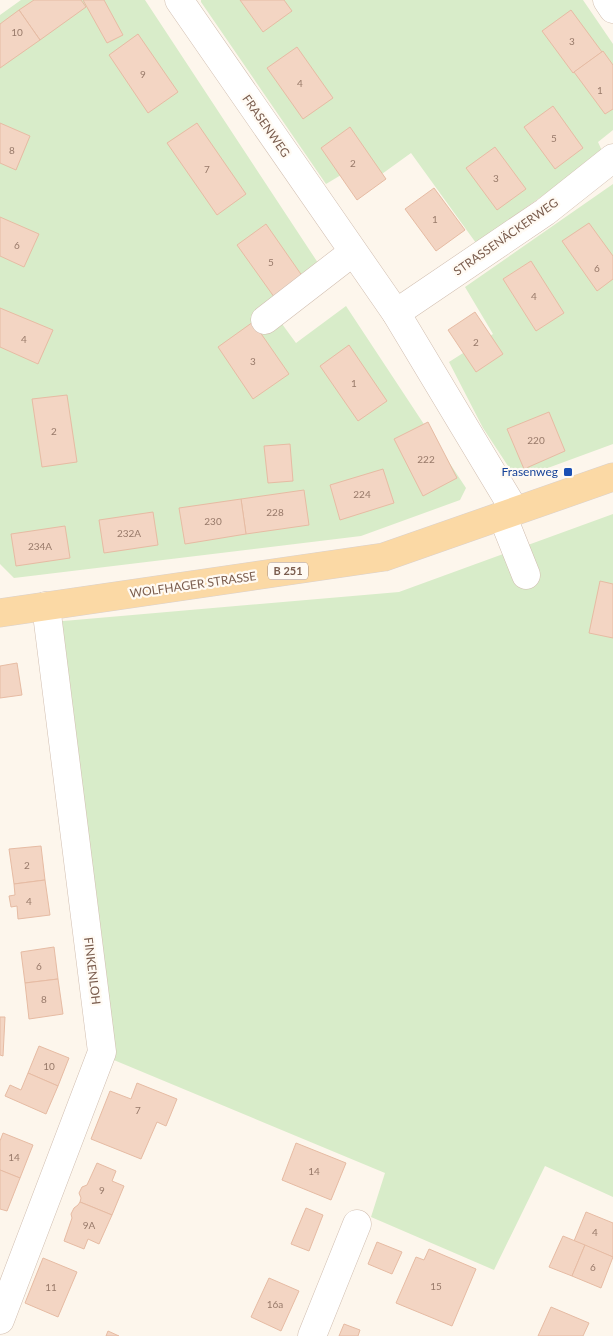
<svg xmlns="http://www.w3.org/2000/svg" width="613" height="1336" font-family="Lato,sans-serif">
<rect width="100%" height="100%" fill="#fdf6ec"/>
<g fill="#d8ecc9">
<path d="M 21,0 L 145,0 L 322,269 L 274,313 L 296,343 L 346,306 L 466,488 L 460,500 L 361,536 L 14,578 L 0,564 L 0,15 Z"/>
<path d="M 201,0 L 583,0 L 613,44 L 613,130 L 598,142 L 603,153 L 476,243 L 411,153 L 368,184 L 356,166 L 326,184 L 201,2 Z"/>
<path d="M 613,184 L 613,444 L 526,476 L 512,472 L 483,428 L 449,362 L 493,334 L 465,287 Z"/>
<path d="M 613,514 L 613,1197 L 545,1166 L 494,1270 L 371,1217 L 385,1173 L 109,1058 L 52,622 L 399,592 Z"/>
</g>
<g fill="#f3d5c3" stroke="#e6bba3">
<path d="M 34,0 L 81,0 L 86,7 L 40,40 L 19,10 Z"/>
<path d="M 83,0 L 104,0 L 123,35 L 107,43 Z"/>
<path d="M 240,0 L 284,0 L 292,11 L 263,32 Z"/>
<path d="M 19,10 L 40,40 L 0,68 L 0,24 Z"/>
<path d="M 571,10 L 602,52 L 573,73 L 542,31 Z"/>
<path d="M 138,34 L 178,92 L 148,113 L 109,55 Z"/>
<path d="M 297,47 L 333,98 L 303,119 L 267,68 Z"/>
<path d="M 603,51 L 613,65 L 613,109 L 605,114 L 574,72 Z"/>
<path d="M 553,106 L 583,148 L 555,169 L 524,127 Z"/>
<path d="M 0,123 L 30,136 L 16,170 L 0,163 Z"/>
<path d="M 197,123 L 246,194 L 217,215 L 167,143 Z"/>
<path d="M 350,127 L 386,179 L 357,200 L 321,148 Z"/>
<path d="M 495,147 L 526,189 L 497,210 L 466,168 Z"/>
<path d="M 434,188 L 465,230 L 436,251 L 405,209 Z"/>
<path d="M 0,217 L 39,234 L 24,267 L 0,256 Z"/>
<path d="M 589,223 L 613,256 L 613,279 L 597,291 L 562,241 Z"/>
<path d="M 266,224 L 305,280 L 277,301 L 237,245 Z"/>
<path d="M 531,261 L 564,313 L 536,331 L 503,279 Z"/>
<path d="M 0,308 L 53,330 L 38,364 L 0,347 Z"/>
<path d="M 475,312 L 503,354 L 476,372 L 448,330 Z"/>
<path d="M 253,322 L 289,374 L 253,399 L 218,347 Z"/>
<path d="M 349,345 L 387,401 L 358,421 L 320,366 Z"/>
<path d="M 67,395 L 77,462 L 42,467 L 32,399 Z"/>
<path d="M 549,412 L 565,451 L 524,469 L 507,429 Z"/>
<path d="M 428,422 L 457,478 L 423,496 L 394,439 Z"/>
<path d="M 290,444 L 293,481 L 268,483 L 264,446 Z"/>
<path d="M 383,469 L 394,503 L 340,520 L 330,485 Z"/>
<path d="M 304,490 L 309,525 L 246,534 L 241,499 Z"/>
<path d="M 241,499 L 246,534 L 185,544 L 179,508 Z"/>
<path d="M 153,512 L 158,545 L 104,553 L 99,520 Z"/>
<path d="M 65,526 L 70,558 L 16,566 L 11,534 Z"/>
<path d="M 600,581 L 613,584 L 613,638 L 589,633 Z"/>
<path d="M 17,663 L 22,695 L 0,698 L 0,666 Z"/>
<path d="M 41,846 L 45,880 L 14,884 L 9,849 Z"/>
<path d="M 45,880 L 50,915 L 18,919 L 17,906 L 11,907 L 9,896 L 15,895 L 14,884 Z"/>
<path d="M 54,947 L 58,979 L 25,983 L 21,952 Z"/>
<path d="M 58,979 L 63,1014 L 29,1019 L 25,983 Z"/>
<path d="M 0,1017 L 5,1017 L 3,1056 L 0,1055 Z"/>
<path d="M 39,1046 L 69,1058 L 58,1086 L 28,1073 Z"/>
<path d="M 28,1073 L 58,1086 L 46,1114 L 5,1096 L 10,1085 L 21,1090 Z"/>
<path d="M 137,1083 L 177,1099 L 166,1126 L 157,1122 L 141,1159 L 91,1139 L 110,1091 L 131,1099 Z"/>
<path d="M 3,1133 L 33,1145 L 20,1178 L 0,1170 L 0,1141 Z"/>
<path d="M 296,1143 L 346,1163 L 331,1200 L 282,1180 Z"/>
<path d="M 97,1163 L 116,1171 L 112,1181 L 124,1186 L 112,1215 L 80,1202 L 81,1198 L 79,1193 L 82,1187 L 87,1185 Z"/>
<path d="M 0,1170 L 20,1178 L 7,1211 L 0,1209 Z"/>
<path d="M 80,1202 L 112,1215 L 99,1244 L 88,1239 L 84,1249 L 64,1241 L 72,1218 L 71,1214 L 74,1208 L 78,1205 Z"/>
<path d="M 306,1208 L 323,1215 L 309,1251 L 291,1244 Z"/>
<path d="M 586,1212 L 613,1223 L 613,1257 L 574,1241 Z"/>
<path d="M 563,1236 L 585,1245 L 572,1276 L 549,1267 Z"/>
<path d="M 377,1242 L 402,1252 L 392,1274 L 368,1264 Z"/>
<path d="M 585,1245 L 613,1257 L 601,1288 L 572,1276 Z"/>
<path d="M 429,1249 L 476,1269 L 452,1326 L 396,1303 L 416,1257 L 424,1260 Z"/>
<path d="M 43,1258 L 77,1272 L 58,1317 L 25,1303 Z"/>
<path d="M 269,1278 L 299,1291 L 281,1331 L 251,1317 Z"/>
<path d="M 551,1307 L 589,1323 L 583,1336 L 538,1336 Z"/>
<path d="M 344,1324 L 360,1330 L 358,1336 L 339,1336 Z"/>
<path d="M 108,1331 L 119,1336 L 106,1336 Z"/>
</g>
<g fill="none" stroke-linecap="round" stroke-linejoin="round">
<g stroke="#d1beb0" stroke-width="29">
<g id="minor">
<path d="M 179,0 L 396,313 L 515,511"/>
<path d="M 607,0 L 613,9"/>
<path d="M 396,313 L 545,212 L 613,158"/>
<path d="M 265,320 L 353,252"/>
<path d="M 502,515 L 526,575"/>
<path d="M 0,1320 L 102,1052 L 46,606"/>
<path d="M 312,1336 L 357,1224"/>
</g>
</g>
<g stroke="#dad1cd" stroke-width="29">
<path id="major" d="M 0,613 L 384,557 L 613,477"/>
</g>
<use href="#minor" stroke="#fff" stroke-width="28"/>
<use href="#major" stroke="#fbd9a5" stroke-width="28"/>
</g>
<rect fill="#1a4fb4" stroke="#fffaf3" stroke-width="2" x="563" y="467" width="10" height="10" rx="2.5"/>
<g text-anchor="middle" stroke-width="4.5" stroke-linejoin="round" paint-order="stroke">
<g font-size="10" fill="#987a6a">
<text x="17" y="36">10</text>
<text x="572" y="45">3</text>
<text x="143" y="78">9</text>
<text x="300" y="87">4</text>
<text x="600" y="94">1</text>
<text x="554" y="142">5</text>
<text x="12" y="154">8</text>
<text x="353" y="167">2</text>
<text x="207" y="173">7</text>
<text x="496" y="182">3</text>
<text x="435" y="223">1</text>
<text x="17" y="249">6</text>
<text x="271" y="266">5</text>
<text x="597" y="272">6</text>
<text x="534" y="300">4</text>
<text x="24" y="343">4</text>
<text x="476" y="346">2</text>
<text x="253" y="365">3</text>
<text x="354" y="387">1</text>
<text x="54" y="435">2</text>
<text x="536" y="444">220</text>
<text x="426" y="463">222</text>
<text x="362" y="498">224</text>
<text x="275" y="516">228</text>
<text x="213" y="525">230</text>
<text x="129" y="537">232A</text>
<text x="40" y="550">234A</text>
<text x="27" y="869">2</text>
<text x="29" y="905">4</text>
<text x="39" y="970">6</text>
<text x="44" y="1003">8</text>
<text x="49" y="1070">10</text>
<text x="138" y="1114">7</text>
<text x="14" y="1161">14</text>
<text x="314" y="1175">14</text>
<text x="102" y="1194">9</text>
<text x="89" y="1229">9A</text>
<text x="595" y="1236">4</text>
<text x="593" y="1271">6</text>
<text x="436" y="1290">15</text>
<text x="51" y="1291">11</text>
<text x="275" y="1308">16a</text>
</g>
<rect fill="#fffaf3" stroke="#a28b7f" stroke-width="1" x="268" y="562.5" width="40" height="17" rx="4"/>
<g font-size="11" font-weight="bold" fill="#7a5c4d">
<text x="288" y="575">B 251</text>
</g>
<g font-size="12" fill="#7a5c4d" stroke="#fffaf3">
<text transform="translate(266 126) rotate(55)" y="4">FRASENWEG</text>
<text transform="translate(506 237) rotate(-35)" y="4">STRASSENÄCKERWEG</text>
<text transform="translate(193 585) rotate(-8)" y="4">WOLFHAGER STRASSE</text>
<text transform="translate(92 971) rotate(83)" y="4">FINKENLOH</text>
</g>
<g font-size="12" fill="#164399" stroke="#fffaf3" text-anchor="end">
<text x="558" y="476">Frasenweg</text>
</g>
</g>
</svg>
